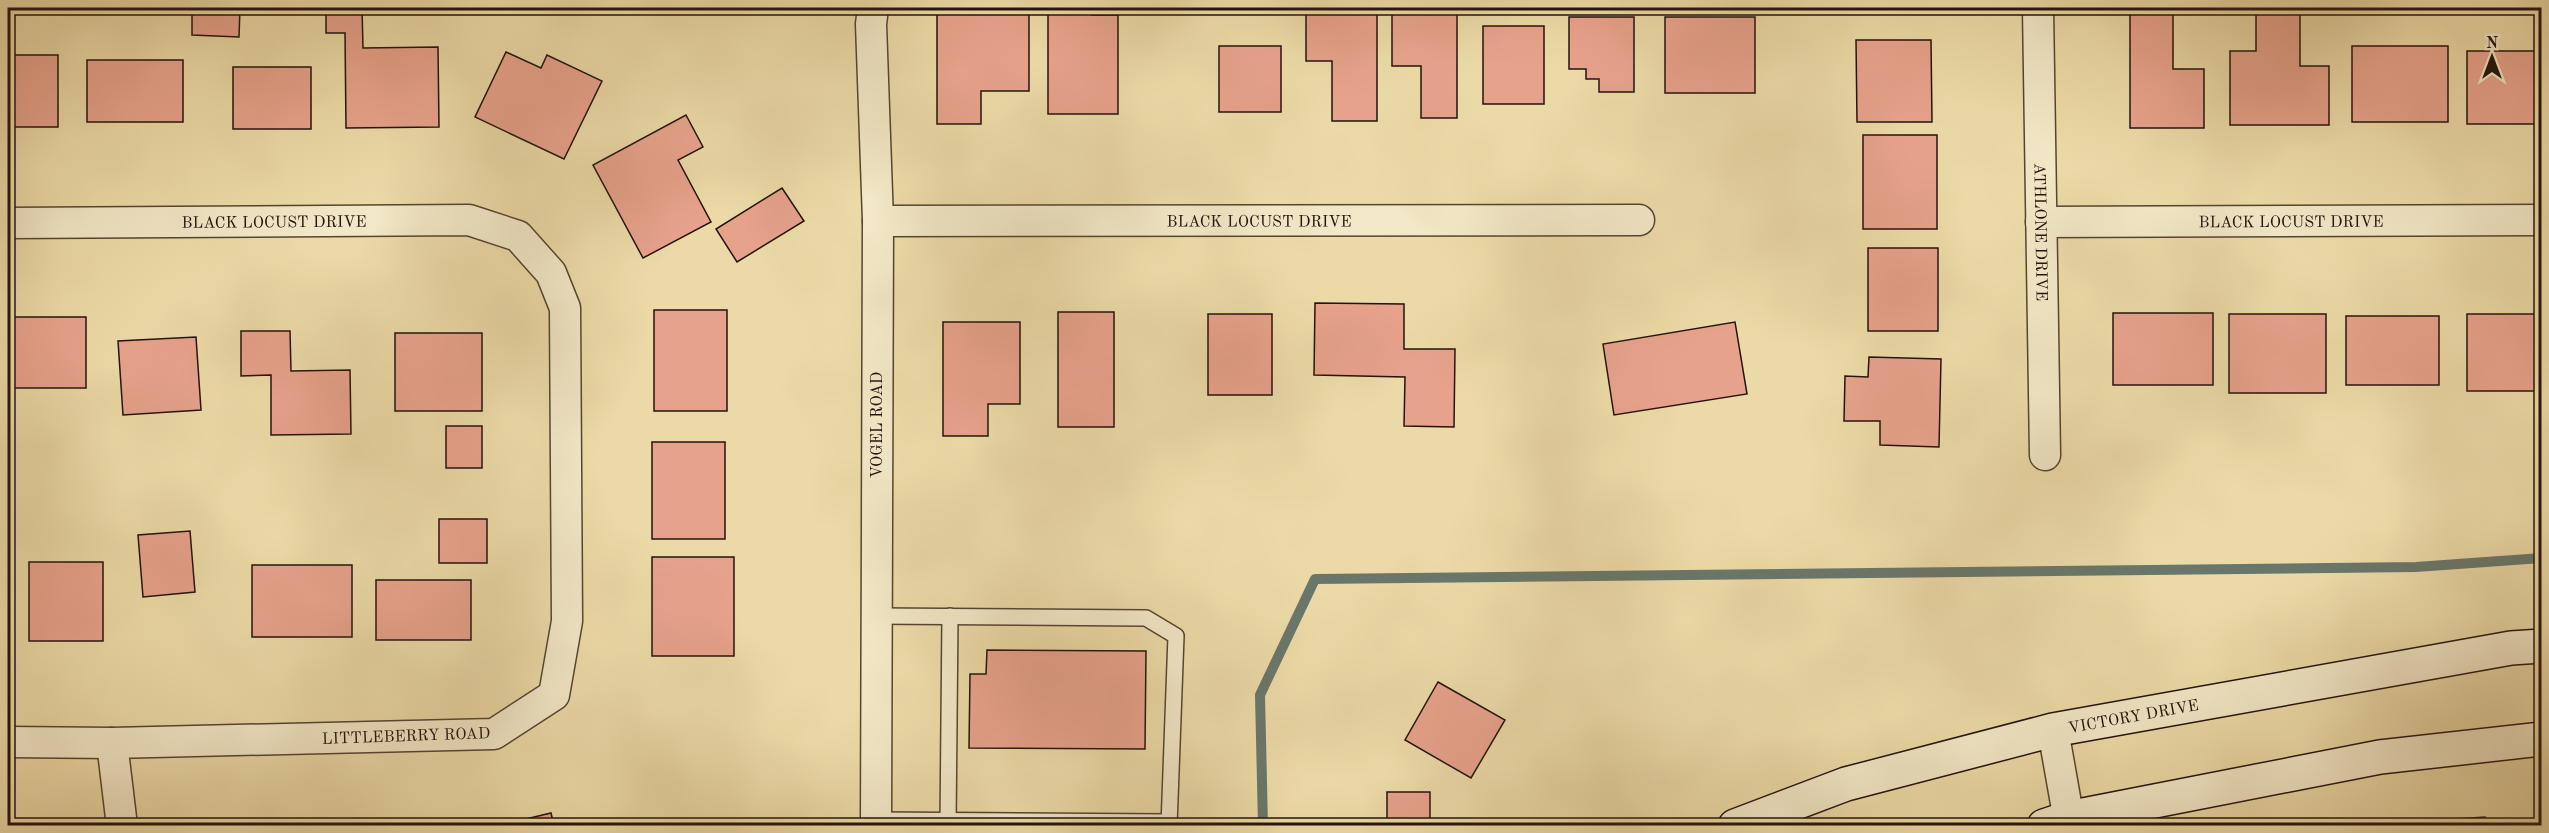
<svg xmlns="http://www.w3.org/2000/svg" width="2549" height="833" font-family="'Old Standard TT',serif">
<rect width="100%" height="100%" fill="#ebdaa7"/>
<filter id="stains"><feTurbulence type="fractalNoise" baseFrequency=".00333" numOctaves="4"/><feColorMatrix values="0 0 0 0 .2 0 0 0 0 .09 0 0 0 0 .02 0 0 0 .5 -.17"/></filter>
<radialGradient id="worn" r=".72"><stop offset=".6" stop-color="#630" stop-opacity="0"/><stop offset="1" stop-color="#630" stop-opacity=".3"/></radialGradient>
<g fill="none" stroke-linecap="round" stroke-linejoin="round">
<path stroke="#69776b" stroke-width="10" d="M 1263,826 L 1260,695 L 1315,579 L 2416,567 L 2542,558"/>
</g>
<g fill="#e7a28c" stroke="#23130c" stroke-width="1.5">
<path d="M 192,8 L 240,8 L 239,37 L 192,35 Z"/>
<path d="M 326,8 L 362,8 L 363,48 L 438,47 L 439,127 L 346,128 L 345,33 L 326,33 Z"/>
<path d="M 937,8 L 1029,8 L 1029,91 L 981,91 L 981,124 L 937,124 Z"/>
<path d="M 1048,8 L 1092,8 L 1092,15 L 1118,15 L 1118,114 L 1048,114 Z"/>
<path d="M 1392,8 L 1457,8 L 1457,118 L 1421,118 L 1421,66 L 1392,66 Z"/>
<rect x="1860" y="8" width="83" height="4"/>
<path d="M 2256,8 L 2300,8 L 2300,66 L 2329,66 L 2329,125 L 2230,125 L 2230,51 L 2256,51 Z"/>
<path d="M 2130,9 L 2173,9 L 2173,69 L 2204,69 L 2204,128 L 2130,128 Z"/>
<path d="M 1306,12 L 1377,12 L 1377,121 L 1332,121 L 1332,61 L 1306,61 Z"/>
<path d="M 1569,17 L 1634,17 L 1634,92 L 1599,92 L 1599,79 L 1586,79 L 1586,69 L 1569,69 Z"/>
<rect x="1665" y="17" width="90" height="76"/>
<rect x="1483" y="26" width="61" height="78"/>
<path d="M 1856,40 L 1931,40 L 1932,122 L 1857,122 Z"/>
<rect x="1219" y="46" width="62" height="66"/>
<rect x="2352" y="46" width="96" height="76"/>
<rect x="2467" y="51" width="75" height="73"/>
<path d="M 506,52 L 541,68 L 547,55 L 602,81 L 564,159 L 475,117 Z"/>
<rect x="8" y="55" width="50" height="72"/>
<rect x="87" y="60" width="96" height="62"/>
<rect x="233" y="67" width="78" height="62"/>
<path d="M 686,115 L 703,147 L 678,160 L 711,222 L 643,258 L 593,165 Z"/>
<rect x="1863" y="135" width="74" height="94"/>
<path d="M 782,188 L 804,221 L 737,262 L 716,229 Z"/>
<rect x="1868" y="248" width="70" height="83"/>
<path d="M 1315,303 L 1404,304 L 1404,349 L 1455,349 L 1454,427 L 1404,426 L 1405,377 L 1314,375 Z"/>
<rect x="654" y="310" width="73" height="101"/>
<rect x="1058" y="312" width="56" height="115"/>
<rect x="2113" y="313" width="100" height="72"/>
<rect x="1208" y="314" width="64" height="81"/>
<rect x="2229" y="314" width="97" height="79"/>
<rect x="2467" y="314" width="75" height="77"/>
<rect x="2346" y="316" width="93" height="69"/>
<rect x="8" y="317" width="78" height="71"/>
<path d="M 943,322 L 1020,322 L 1020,404 L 988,404 L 988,436 L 943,436 Z"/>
<path d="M 1735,322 L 1747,394 L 1614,415 L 1603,344 Z"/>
<path d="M 241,331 L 290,331 L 291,371 L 350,370 L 351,434 L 271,435 L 271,375 L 241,376 Z"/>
<rect x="395" y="333" width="87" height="78"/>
<path d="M 196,337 L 201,410 L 123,415 L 118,341 Z"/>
<path d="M 1869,357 L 1941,359 L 1939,447 L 1880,445 L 1880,421 L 1844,421 L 1845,376 L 1868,377 Z"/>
<rect x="446" y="426" width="36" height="42"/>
<rect x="652" y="442" width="73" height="97"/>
<rect x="439" y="519" width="48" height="44"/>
<path d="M 190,531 L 195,592 L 143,597 L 138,535 Z"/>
<rect x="652" y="557" width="82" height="99"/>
<rect x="29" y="562" width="74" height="79"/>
<rect x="252" y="565" width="100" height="72"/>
<rect x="376" y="580" width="95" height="60"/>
<path d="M 987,650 L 1146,651 L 1145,749 L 969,748 L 970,674 L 986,674 Z"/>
<path d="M 1438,682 L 1505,720 L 1471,778 L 1405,740 Z"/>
<rect x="1387" y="792" width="43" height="34"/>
<path d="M 551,813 L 554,826 L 496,826 Z"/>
<path d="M 2485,817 L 2486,826 L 2427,826 L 2427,821 Z"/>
</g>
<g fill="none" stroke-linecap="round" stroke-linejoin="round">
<g stroke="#554533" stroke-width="18">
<g id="lane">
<path d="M 876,616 L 1146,618 L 1176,636 L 1169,826"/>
<path d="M 876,820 L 1169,822"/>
<path d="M 948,826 L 950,616"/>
</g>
</g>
<g stroke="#554533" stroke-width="33">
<g id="street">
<path d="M 873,8 L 871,24 L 878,221 L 876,826"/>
<path id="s1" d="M 2038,8 L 2045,455"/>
<path id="s2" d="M 878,221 L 1639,220"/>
<path id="s3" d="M 2041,222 L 2542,220"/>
<path id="s4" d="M 8,223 L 469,220 L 518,236 L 551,273 L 565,308 L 567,621 L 554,695 L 494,734 L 112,743 L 8,742"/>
<path d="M 2053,730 L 2070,826"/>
<path d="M 112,743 L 122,826"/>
</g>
</g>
<g stroke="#23130c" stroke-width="36">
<g id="secondary">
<path id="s5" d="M 1735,826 L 1846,784 L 2053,730 L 2511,648 L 2542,646"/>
<path d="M 2044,826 L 2068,818 L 2380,757 L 2542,739"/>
</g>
</g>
<use href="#lane" stroke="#f2e7c6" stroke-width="15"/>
<use href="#street" stroke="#f2e7c6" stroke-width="30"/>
<use href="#secondary" stroke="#f2e7c6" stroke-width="33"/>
</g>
<g text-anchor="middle" stroke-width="4.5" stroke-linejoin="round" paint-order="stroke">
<g font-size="16" fill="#23130c" stroke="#f2e7c6">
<text dy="6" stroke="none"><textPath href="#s2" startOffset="381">BLACK LOCUST DRIVE</textPath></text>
<text dy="6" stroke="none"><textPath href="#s4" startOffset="266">BLACK LOCUST DRIVE</textPath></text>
<text dy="6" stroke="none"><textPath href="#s3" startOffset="250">BLACK LOCUST DRIVE</textPath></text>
<text dy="6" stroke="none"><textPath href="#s1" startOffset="224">ATHLONE DRIVE</textPath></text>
<text transform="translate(876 425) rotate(-90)" y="6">VOGEL ROAD</text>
<text dy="6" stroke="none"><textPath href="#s5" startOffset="414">VICTORY DRIVE</textPath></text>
<text transform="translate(406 735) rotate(-2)" y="6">LITTLEBERRY ROAD</text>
</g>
</g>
<rect width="2549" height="833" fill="none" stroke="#ebdaa7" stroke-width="30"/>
<rect x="9" y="9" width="2531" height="815" fill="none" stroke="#23130c" stroke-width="3"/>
<rect x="15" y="15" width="2519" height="803" fill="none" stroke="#23130c" stroke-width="1.5"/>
<g transform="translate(2492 57)" stroke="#f2e7c6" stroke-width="4.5" paint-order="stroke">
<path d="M0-4.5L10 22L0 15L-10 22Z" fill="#23130c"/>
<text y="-9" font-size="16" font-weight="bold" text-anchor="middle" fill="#23130c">N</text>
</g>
<rect width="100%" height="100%" filter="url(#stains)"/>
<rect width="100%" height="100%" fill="url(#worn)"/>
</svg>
